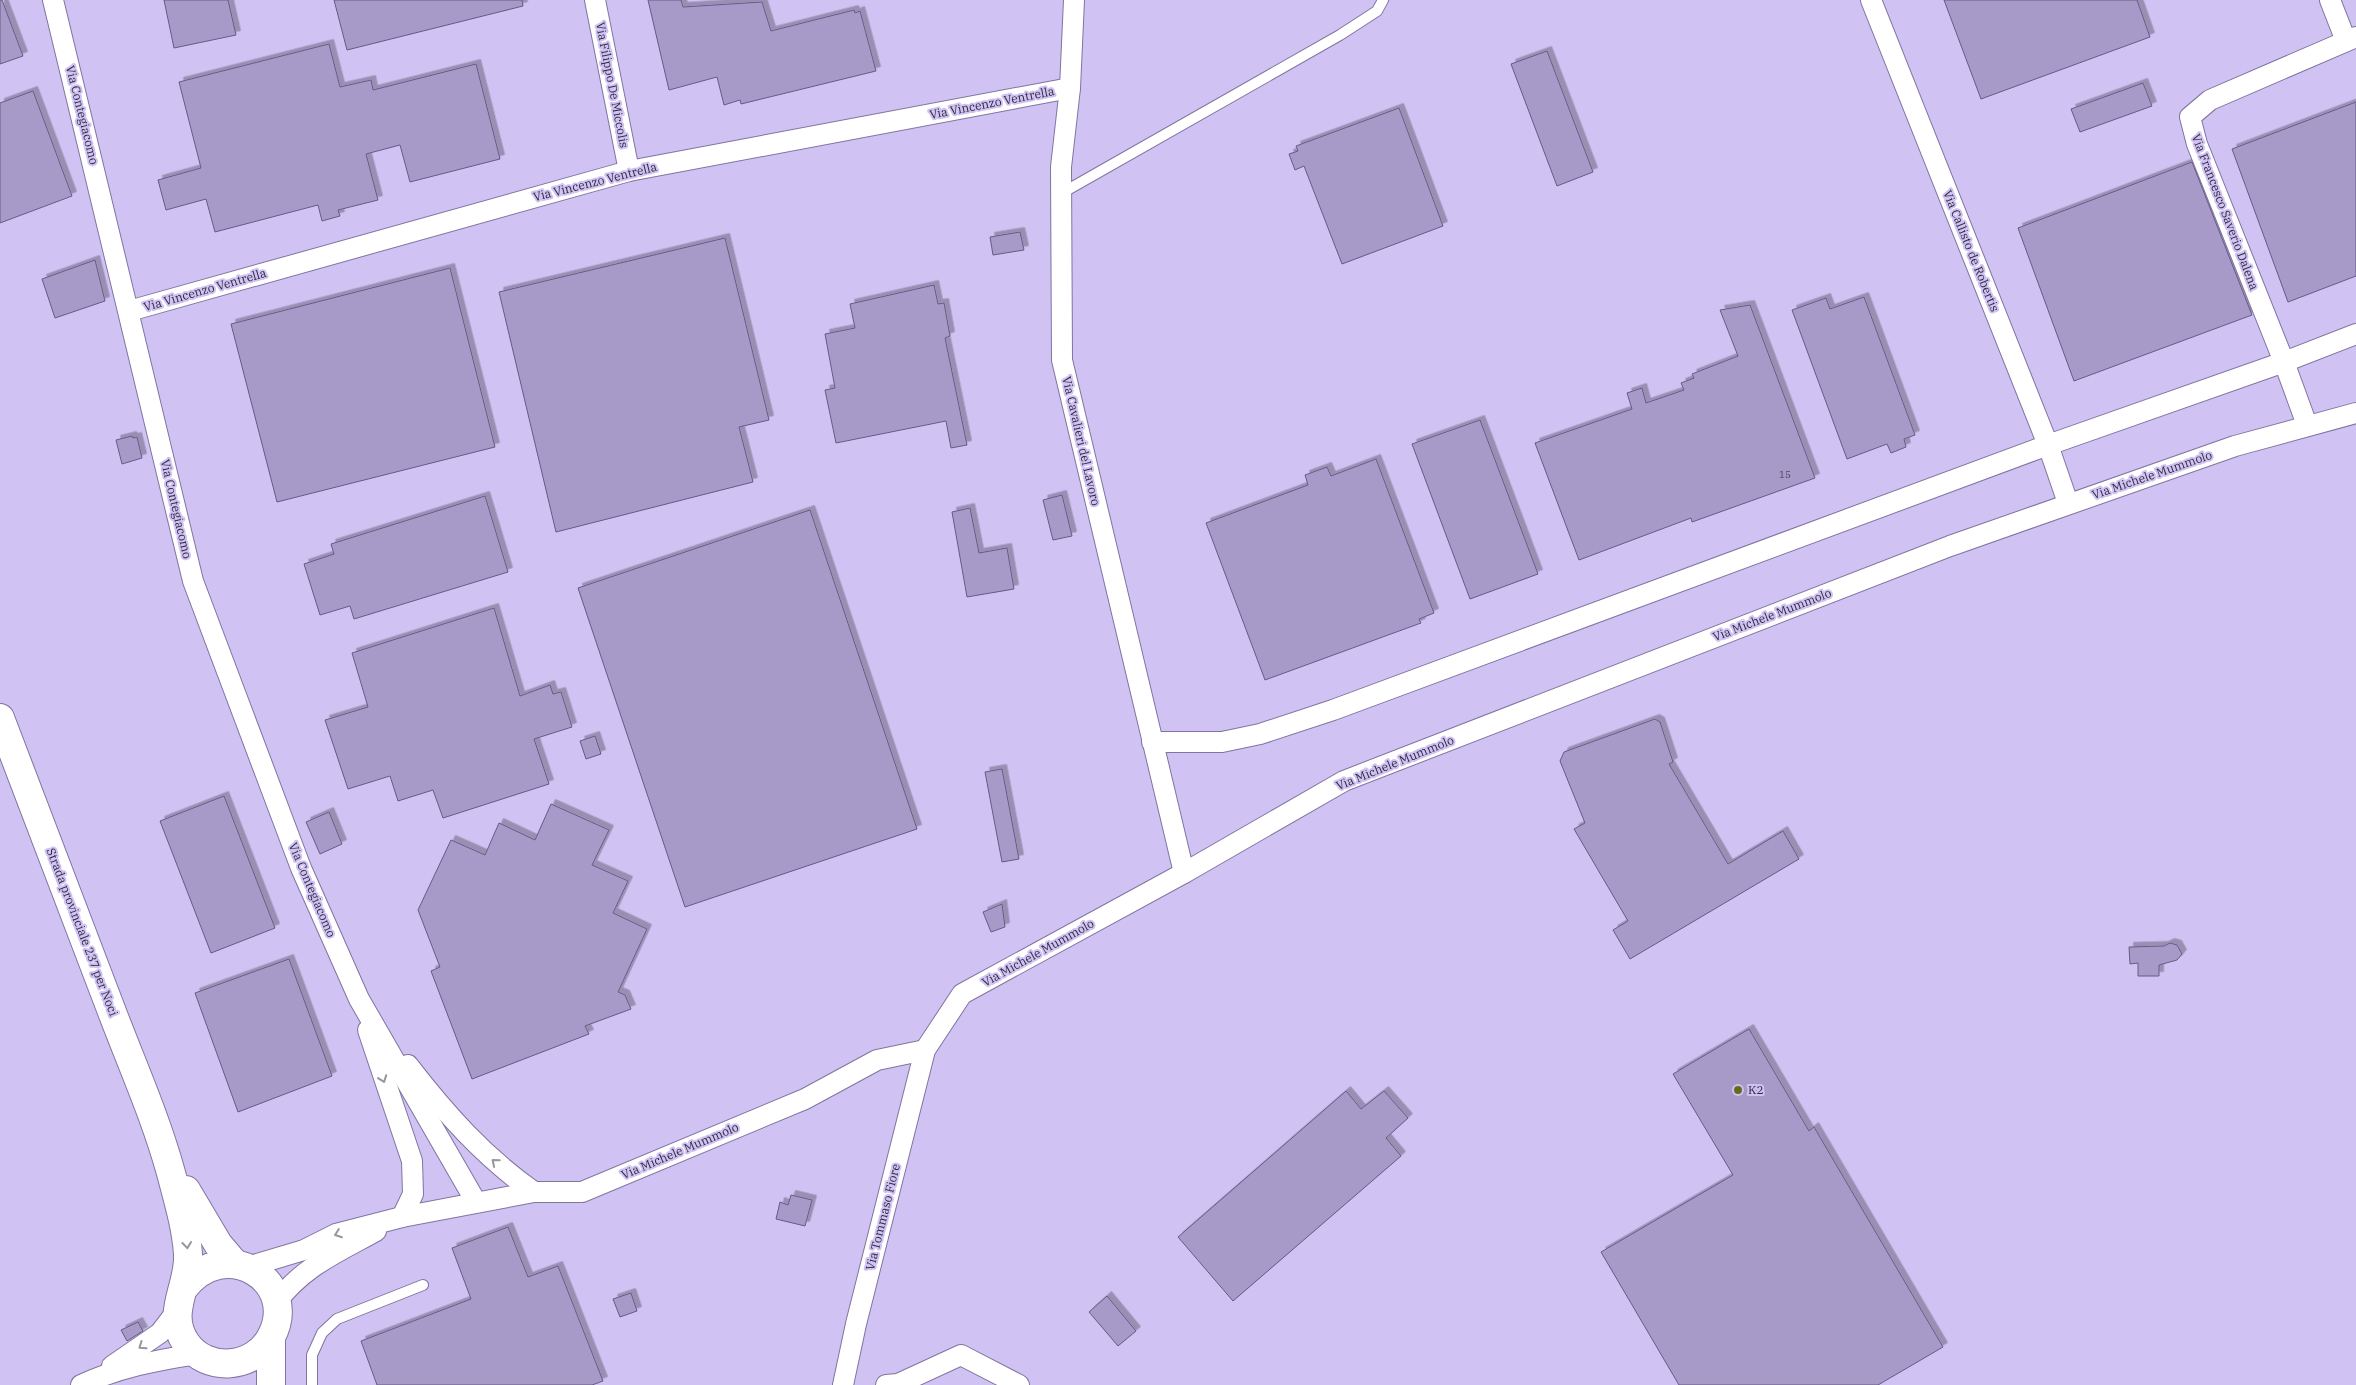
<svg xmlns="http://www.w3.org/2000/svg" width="2356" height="1385" font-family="'IBM Plex Serif',serif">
<defs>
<filter id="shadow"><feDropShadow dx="4.5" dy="-4.5" stdDeviation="0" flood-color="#0004"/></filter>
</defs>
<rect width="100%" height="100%" fill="#d0c3f4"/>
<g fill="#a79ac9" stroke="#675a85" filter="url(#shadow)">
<path d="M 0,0 L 2,0 L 23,56 L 0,64 Z"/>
<path d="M 164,0 L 228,0 L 236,35 L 174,48 Z"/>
<path d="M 334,0 L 522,0 L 523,6 L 347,50 Z"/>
<path d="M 648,0 L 681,0 L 683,7 L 762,2 L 771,31 L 854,10 L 855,13 L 860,11 L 876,71 L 741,104 L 740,100 L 724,105 L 717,77 L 669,90 Z"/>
<path d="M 1944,0 L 2137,0 L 2150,37 L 1981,99 Z"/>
<path d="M 329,44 L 340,87 L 371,80 L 373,90 L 476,64 L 500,159 L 410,182 L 400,145 L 366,154 L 378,200 L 338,210 L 340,216 L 322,221 L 318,205 L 215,232 L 206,199 L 166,210 L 158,180 L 201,168 L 179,82 Z"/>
<path d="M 1547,51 L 1593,172 L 1557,186 L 1511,64 Z"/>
<path d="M 2143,83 L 2152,106 L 2080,132 L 2071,109 Z"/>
<path d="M 33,91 L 72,196 L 0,223 L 0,103 Z"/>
<path d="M 2356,102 L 2356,276 L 2288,302 L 2232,149 Z"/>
<path d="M 1399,108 L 1443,226 L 1342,264 L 1304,166 L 1295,170 L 1289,154 L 1298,151 L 1296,146 Z"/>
<path d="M 2192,162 L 2252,315 L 2074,381 L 2018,228 Z"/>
<path d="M 1020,232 L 1024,250 L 993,255 L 990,237 Z"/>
<path d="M 725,238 L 769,420 L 739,427 L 753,482 L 556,532 L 499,292 Z"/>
<path d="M 95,260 L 105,301 L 55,318 L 42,279 Z"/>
<path d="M 450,268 L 495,447 L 277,502 L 231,324 Z"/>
<path d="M 934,285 L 938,304 L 944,303 L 950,336 L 945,338 L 967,445 L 951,448 L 946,421 L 836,443 L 825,390 L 835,388 L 825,334 L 855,328 L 850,304 Z"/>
<path d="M 1864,297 L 1915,435 L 1904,439 L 1906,447 L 1891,453 L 1887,444 L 1847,459 L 1792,310 L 1826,298 L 1830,309 Z"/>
<path d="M 1750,305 L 1815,478 L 1692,522 L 1691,518 L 1579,560 L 1535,443 L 1632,409 L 1627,393 L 1642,388 L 1646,403 L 1684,390 L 1681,383 L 1694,378 L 1692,374 L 1738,356 L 1720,310 Z"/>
<path d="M 1480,420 L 1538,574 L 1470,599 L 1412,444 Z"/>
<path d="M 132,436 L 133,438 L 137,437 L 142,458 L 122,464 L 116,440 Z"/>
<path d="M 1376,459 L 1434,613 L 1419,619 L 1421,623 L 1265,680 L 1206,523 L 1308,485 L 1305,475 L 1327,467 L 1331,476 Z"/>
<path d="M 1062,495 L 1072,536 L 1053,540 L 1043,500 Z"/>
<path d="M 485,496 L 508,572 L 354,619 L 350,606 L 320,615 L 304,564 L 334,554 L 331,544 Z"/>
<path d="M 970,508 L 979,553 L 1007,548 L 1014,589 L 967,597 L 952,512 Z"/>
<path d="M 810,510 L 917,829 L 685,907 L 578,588 Z"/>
<path d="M 494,608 L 520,696 L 550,685 L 553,694 L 561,692 L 572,727 L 534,739 L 549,784 L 443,818 L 433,790 L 398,801 L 390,776 L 348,789 L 325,720 L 368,707 L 352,653 Z"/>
<path d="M 1655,719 L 1660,722 L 1673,762 L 1669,764 L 1728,864 L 1783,831 L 1799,859 L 1630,959 L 1613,930 L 1628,921 L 1574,829 L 1585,823 L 1560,761 L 1564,752 Z"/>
<path d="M 595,736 L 601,754 L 586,759 L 580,741 Z"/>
<path d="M 1002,769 L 1019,859 L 1002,862 L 985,772 Z"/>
<path d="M 224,796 L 275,928 L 211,953 L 160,821 Z"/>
<path d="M 551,804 L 609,830 L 592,865 L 628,881 L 613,913 L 647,929 L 618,992 L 625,995 L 631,1009 L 585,1026 L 589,1034 L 472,1079 L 431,971 L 440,967 L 418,910 L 451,840 L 485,855 L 499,823 L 535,840 Z"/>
<path d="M 329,812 L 342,844 L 320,854 L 306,822 Z"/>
<path d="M 1002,904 L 1005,927 L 991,932 L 983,912 Z"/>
<path d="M 2170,943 L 2177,945 L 2182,954 L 2177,960 L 2159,965 L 2159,976 L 2138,976 L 2138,963 L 2130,964 L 2129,947 L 2164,946 Z"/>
<path d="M 289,959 L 332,1076 L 238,1112 L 195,993 Z"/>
<path d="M 1749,1029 L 1809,1131 L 1814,1127 L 1943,1347 L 1878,1385 L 1679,1385 L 1601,1252 L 1733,1175 L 1673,1074 Z"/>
<path d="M 1346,1091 L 1361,1109 L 1384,1091 L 1408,1118 L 1386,1138 L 1401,1156 L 1233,1301 L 1178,1237 Z"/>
<path d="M 791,1195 L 812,1200 L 805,1226 L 776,1219 L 780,1202 L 788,1205 Z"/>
<path d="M 508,1227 L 528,1277 L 558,1266 L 603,1381 L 592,1385 L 377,1385 L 361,1341 L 471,1299 L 452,1248 Z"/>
<path d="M 631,1293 L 637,1311 L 620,1317 L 613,1299 Z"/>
<path d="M 1107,1296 L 1136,1331 L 1118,1346 L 1089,1312 Z"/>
<path d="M 138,1322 L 143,1331 L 127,1341 L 121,1330 Z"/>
</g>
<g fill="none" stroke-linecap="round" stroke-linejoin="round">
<g stroke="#8174a0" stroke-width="12">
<g id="lane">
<path d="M 1062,193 L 1340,35 L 1377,11 L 1383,0"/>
<path d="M 312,1385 L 312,1355 L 322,1333 L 337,1319 L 423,1285"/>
</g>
</g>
<g stroke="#8174a0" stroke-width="22">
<g id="street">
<path d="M 53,0 L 193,581 L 301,868 L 359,999 L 476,1202"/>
<path d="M 595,0 L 629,171"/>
<path d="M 1074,0 L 1070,88 L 1061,167 L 1062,360 L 1184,873"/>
<path d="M 1871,0 L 2048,445 L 2068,503"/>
<path d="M 2330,0 L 2346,41"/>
<path d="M 129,311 L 629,171 L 1070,88"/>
<path d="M 2307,425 L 2284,362 L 2197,144 L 2190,117 L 2210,100 L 2356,37"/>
<path d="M 1152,742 L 1222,742 L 1260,734 L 1333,710 L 2048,445 L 2284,362 L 2356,334"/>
<path d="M 368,1030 L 412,1161 L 413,1194 L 402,1217"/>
<path d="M 408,1065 C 445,1113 484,1157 534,1192"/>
<path d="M 247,1267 L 304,1250 L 336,1234 L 402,1217 L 534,1192 L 582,1192 L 805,1099 L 877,1060 L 925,1050"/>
<path d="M 276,1303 C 302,1267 338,1252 376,1231"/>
<path d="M 112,1366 L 160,1333 L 176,1312"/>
<path d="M 81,1385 C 117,1368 157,1360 197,1354"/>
<path d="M 843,1385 L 856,1324 L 925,1050 L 962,994 L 1184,873 L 1344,781 L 1950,546 L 2235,446 L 2356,413"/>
<path d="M 886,1385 L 898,1384 L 961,1355 L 1019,1385"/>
</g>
</g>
<g stroke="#8174a0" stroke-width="30">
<g id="secondary">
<path d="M 0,718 C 36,813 73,908 109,1004 C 130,1060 155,1115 171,1173 C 178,1200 186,1226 188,1254 C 190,1286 165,1313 186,1343 C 207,1373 254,1369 271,1337 C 301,1281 224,1233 183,1289"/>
<path d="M 186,1190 L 218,1244 L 235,1264"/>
<path d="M 271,1339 L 271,1385"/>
</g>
</g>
<use href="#lane" stroke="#fff" stroke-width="10"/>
<use href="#street" stroke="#fff" stroke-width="20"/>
<use href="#secondary" stroke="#fff" stroke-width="28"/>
</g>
<defs><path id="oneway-chevron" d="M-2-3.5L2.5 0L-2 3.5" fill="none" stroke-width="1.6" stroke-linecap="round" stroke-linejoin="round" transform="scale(1.25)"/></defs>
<g stroke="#98959e">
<use href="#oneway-chevron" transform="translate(383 1079) rotate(70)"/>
<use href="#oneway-chevron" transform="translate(495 1162) rotate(-140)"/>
<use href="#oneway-chevron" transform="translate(338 1234) rotate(160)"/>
<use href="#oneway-chevron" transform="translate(187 1245) rotate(84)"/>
<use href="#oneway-chevron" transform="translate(142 1346) rotate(145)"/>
</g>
<circle fill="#626e17" stroke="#d0c3f4" stroke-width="2" cx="1738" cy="1090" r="5"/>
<g text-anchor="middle" stroke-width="4" stroke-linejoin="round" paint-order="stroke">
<g font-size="10" fill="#4e4761">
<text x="1785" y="478">15</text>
</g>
<g font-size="12" fill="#302b3e" stroke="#d0c3f4">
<text transform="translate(612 85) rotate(79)" y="4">Via Filippo De Miccolis</text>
<text transform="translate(992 103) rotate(-11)" y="4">Via Vincenzo Ventrella</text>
<text transform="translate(82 115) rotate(76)" y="4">Via Contegiacomo</text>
<text transform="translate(595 182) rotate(-14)" y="4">Via Vincenzo Ventrella</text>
<text transform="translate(2225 212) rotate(69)" y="4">Via Francesco Saverio Dalena</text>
<text transform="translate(1971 251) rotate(68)" y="4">Via Callisto de Robertis</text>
<text transform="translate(205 290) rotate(-16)" y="4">Via Vincenzo Ventrella</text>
<text transform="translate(1081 441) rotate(77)" y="4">Via Cavalieri del Lavoro</text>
<text transform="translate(2152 475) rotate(-19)" y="4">Via Michele Mummolo</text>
<text transform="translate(176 509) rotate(77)" y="4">Via Contegiacomo</text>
<text transform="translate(1772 615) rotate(-21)" y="4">Via Michele Mummolo</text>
<text transform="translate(1395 763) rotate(-22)" y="4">Via Michele Mummolo</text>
<text transform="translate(312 890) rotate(67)" y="4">Via Contegiacomo</text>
<text transform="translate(82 932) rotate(69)" y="4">Strada provinciale 237 per Noci</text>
<text transform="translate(1038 953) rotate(-29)" y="4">Via Michele Mummolo</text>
<text transform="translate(680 1151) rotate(-23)" y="4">Via Michele Mummolo</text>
<text transform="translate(883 1217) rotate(-76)" y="4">Via Tommaso Fiore</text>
</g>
<g font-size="12" fill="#302b3e" stroke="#d0c3f4" text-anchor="start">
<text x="1748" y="1094">K2</text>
</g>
</g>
</svg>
